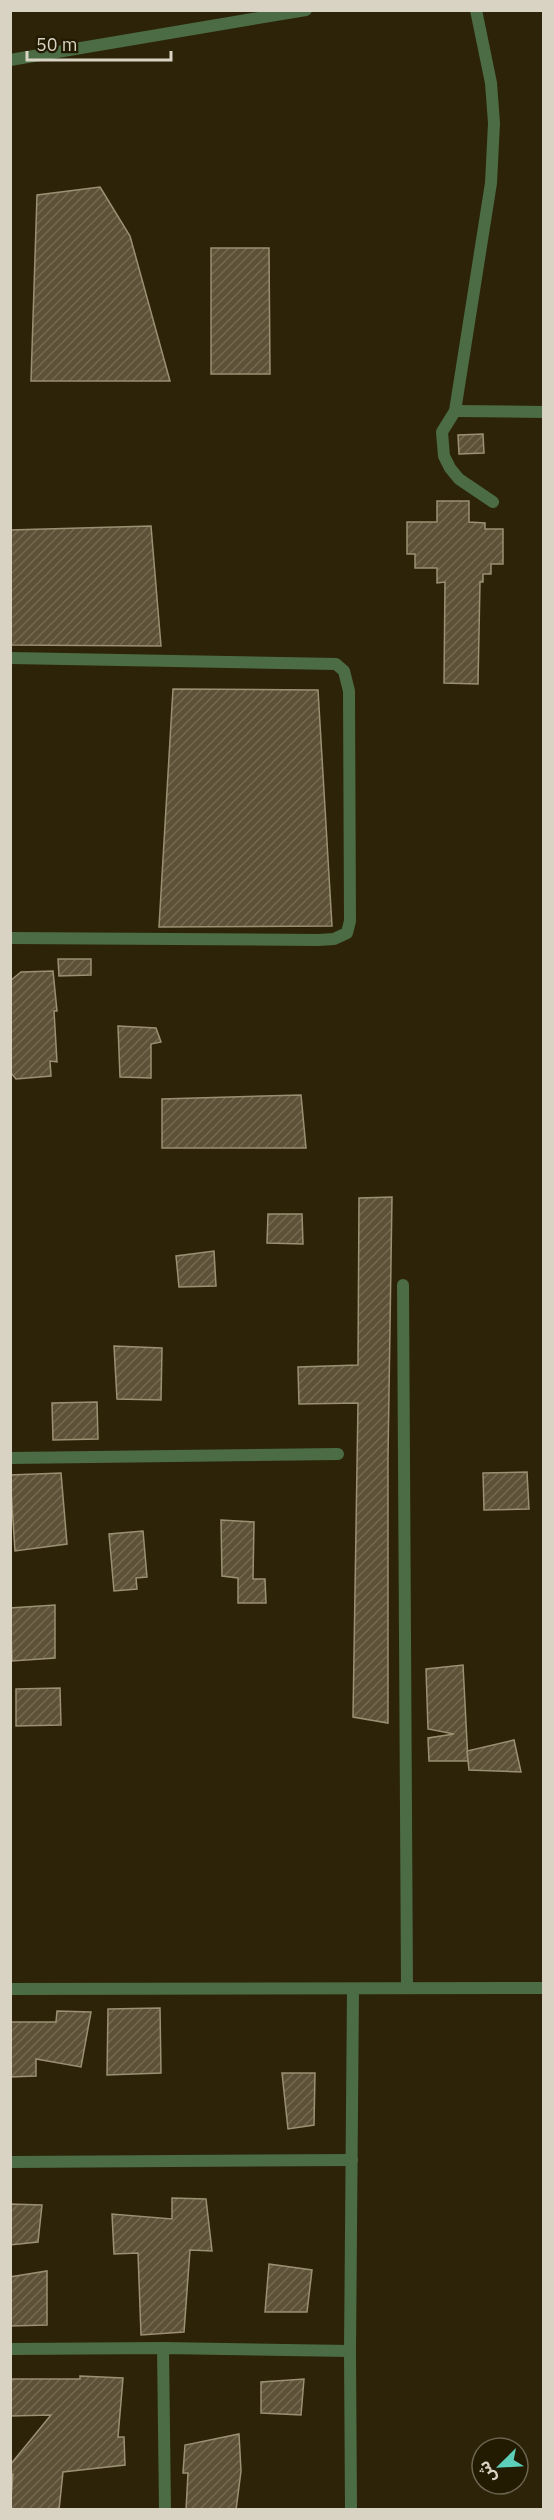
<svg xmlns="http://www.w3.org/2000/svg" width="554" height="2520" font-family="'IBM Plex Sans','Noto Sans Arabic',sans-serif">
<defs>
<pattern id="building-hatch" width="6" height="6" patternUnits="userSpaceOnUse" patternTransform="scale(1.5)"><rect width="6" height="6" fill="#5d5237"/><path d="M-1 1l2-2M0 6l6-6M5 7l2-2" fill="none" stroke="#746a52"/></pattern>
</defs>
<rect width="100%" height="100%" fill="#2d2309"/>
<g fill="url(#building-hatch)" stroke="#9c9073" stroke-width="1.5">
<path d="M 100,187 L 130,236 L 170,381 L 31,381 L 37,195 Z"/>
<path d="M 211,248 L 269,248 L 270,374 L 211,374 Z"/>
<path d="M 483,434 L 484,453 L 459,454 L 458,435 Z"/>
<path d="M 437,501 L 469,501 L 469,522 L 485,523 L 485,529 L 503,529 L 503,564 L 491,564 L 491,574 L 483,574 L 483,582 L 480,582 L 478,684 L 444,683 L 445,582 L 437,583 L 437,568 L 415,568 L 415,554 L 407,554 L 407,522 L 437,522 Z"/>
<path d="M 151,526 L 161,646 L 10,645 L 10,530 Z"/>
<path d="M 173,689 L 318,690 L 332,926 L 159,927 Z"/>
<path d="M 58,959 L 91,959 L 91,975 L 59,976 Z"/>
<path d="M 53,971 L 57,1011 L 54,1011 L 57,1062 L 50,1061 L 51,1076 L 16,1079 L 10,1072 L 10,981 L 21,972 Z"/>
<path d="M 118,1026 L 156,1028 L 161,1042 L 151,1044 L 151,1078 L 120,1077 Z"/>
<path d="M 301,1095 L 306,1148 L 162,1148 L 162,1099 Z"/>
<path d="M 392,1197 L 388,1458 L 388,1723 L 353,1717 L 358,1403 L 299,1404 L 298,1367 L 358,1365 L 359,1198 Z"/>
<path d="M 268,1214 L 302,1214 L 303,1244 L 267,1243 Z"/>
<path d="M 214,1251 L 216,1286 L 179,1287 L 176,1256 Z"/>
<path d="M 114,1346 L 162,1348 L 161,1400 L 117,1399 Z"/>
<path d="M 97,1402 L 98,1439 L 53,1440 L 52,1403 Z"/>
<path d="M 527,1472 L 529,1509 L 484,1510 L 483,1473 Z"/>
<path d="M 61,1473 L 67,1544 L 15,1551 L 10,1475 Z"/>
<path d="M 221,1520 L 254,1522 L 253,1579 L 265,1579 L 266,1603 L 238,1603 L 238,1578 L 222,1576 Z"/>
<path d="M 143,1531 L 147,1577 L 136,1578 L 137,1589 L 114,1591 L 109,1534 Z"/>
<path d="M 55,1605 L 55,1658 L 12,1661 L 10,1608 Z"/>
<path d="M 463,1665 L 468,1761 L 429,1761 L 428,1738 L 454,1734 L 428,1729 L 426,1669 Z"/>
<path d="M 60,1688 L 61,1725 L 16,1726 L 16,1689 Z"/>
<path d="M 514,1740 L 521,1772 L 469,1770 L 467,1751 Z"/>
<path d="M 160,2008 L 161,2073 L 107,2075 L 108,2009 Z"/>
<path d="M 57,2011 L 91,2012 L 81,2067 L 36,2059 L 36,2076 L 10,2077 L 10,2022 L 56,2022 Z"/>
<path d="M 282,2073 L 315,2073 L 314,2125 L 288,2129 Z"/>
<path d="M 172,2198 L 206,2199 L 212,2251 L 190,2250 L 184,2332 L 141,2335 L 138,2253 L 114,2254 L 112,2214 L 172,2219 Z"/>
<path d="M 10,2204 L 42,2205 L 38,2242 L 10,2245 Z"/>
<path d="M 269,2264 L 312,2270 L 307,2312 L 265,2312 Z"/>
<path d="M 47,2271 L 47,2325 L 10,2326 L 10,2277 Z"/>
<path d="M 80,2376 L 123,2378 L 118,2437 L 124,2437 L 125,2465 L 63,2472 L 59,2510 L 10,2510 L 13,2474 L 10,2474 L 10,2465 L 51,2415 L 10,2416 L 10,2379 L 80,2379 Z"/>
<path d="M 304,2379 L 301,2415 L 261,2413 L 261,2382 Z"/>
<path d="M 239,2434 L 241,2471 L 236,2510 L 186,2510 L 188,2473 L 183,2473 L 185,2445 Z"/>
</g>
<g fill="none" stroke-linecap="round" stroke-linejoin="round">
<g stroke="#4b6c45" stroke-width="12">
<path d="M 476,10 L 491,83 L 494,123 L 491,183 L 455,411 L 442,432 L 444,456 L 450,468 L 459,479 L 493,502"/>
<path d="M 455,411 L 544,412"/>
<path d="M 10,658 L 336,664 L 344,671 L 349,691 L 350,921 L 347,933 L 334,939 L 318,940 L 10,938"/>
<path d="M 403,1285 L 407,1988"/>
<path d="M 10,1458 L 338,1454"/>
<path d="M 10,1989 L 544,1988"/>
<path d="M 10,2162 L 352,2160"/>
<path d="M 163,2348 L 165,2510"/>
<path d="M 10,2349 L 163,2348 L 350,2351"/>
<path d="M 351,2510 L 350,2351 L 353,1989"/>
</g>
<path stroke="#4b6c45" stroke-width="12" d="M 10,60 L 306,10"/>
</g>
<rect width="554" height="2520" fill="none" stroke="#d9d3c4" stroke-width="24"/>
<g transform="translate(500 2466) rotate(246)"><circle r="28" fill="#231a02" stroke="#6c6450" stroke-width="1.5"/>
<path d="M0-4.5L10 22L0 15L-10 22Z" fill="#5dceb9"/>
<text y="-9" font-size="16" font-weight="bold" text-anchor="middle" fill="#d9d3c4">ش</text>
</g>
<path d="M27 51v9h144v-9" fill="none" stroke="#d9d3c4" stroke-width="3"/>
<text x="36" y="51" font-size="18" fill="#d9d3c4" stroke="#231a02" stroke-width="4.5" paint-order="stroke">50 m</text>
</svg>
